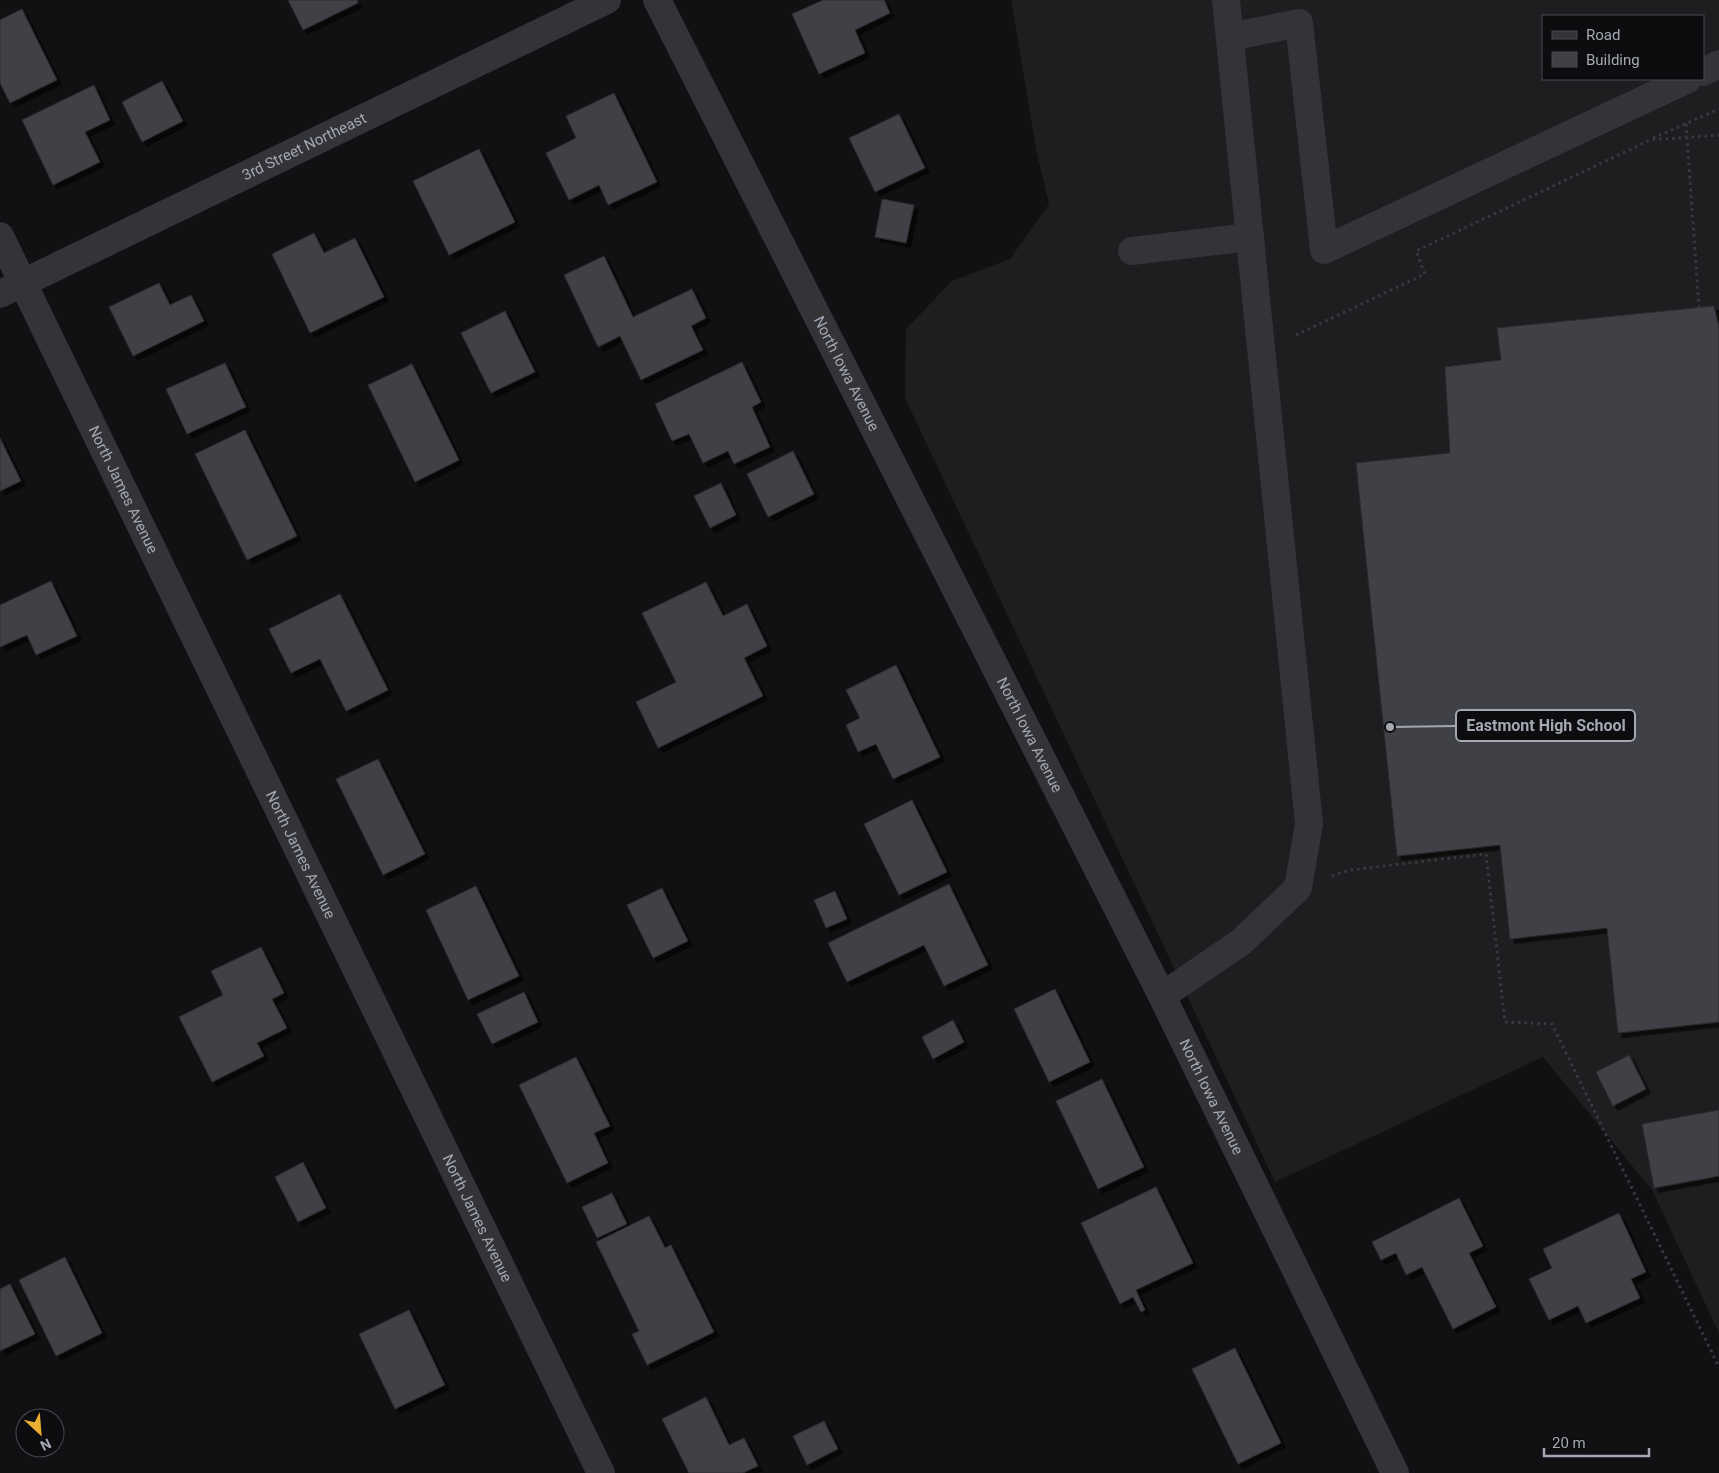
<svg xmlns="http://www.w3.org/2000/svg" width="1719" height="1473" font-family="Roboto,sans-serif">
<defs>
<filter id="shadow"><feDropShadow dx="4.5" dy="4.5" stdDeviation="0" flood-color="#0009"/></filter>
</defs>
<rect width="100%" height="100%" fill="#111113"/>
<path fill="#1e1e20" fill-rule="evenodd" d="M 1011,0 L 1719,0 L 1719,1333 L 1652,1190 L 1543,1057 L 1275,1182 L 905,398 L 906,329 L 952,281 L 1010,259 L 1049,204 L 1037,154 ZM 1543,16 L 1703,16 L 1703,79 L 1543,79 Z"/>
<g fill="#404146" stroke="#2c2c2f" filter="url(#shadow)">
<path d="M 288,0 L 357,0 L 358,3 L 303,30 Z"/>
<path d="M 823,0 L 884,0 L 890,13 L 855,30 L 865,53 L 819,74 L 792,14 Z"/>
<path d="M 22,9 L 57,80 L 10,103 L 0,83 L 0,20 Z"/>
<path d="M 162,81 L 183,121 L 142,142 L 122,102 Z"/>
<path d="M 94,85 L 110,120 L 85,132 L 100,162 L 53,185 L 22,120 Z"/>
<path d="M 614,93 L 657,182 L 608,205 L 599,185 L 569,200 L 546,153 L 576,138 L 566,116 Z"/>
<path d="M 899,114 L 925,168 L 875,192 L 849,138 Z"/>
<path d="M 479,149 L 515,222 L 449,255 L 413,181 Z"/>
<path d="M 882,199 L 914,205 L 906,243 L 875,237 Z"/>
<path d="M 314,233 L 324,253 L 355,238 L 384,297 L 310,333 L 272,254 Z"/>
<path d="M 604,256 L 633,317 L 692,289 L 706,318 L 691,326 L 703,350 L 641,380 L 620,336 L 598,347 L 564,275 Z"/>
<path d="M 159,283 L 170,305 L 191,295 L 204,321 L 133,356 L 109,307 Z"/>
<path d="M 1714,306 L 1719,328 L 1719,1022 L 1618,1033 L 1607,928 L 1510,939 L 1500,845 L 1397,856 L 1356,463 L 1450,453 L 1445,367 L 1501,360 L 1497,328 Z"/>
<path d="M 505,311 L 535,372 L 491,393 L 461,333 Z"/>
<path d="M 742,362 L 761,402 L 752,407 L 770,447 L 734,464 L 728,451 L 703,463 L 689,434 L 672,441 L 655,404 Z"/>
<path d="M 225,363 L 246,407 L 187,434 L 166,389 Z"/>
<path d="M 412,364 L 459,460 L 415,482 L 368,385 Z"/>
<path d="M 245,430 L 297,536 L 247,560 L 195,454 Z"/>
<path d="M 0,438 L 21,481 L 0,491 Z"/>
<path d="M 793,451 L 814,494 L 768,517 L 747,474 Z"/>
<path d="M 721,483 L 736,515 L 710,528 L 694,496 Z"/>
<path d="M 51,581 L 77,636 L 36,655 L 27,635 L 0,647 L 0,605 Z"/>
<path d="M 706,582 L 723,616 L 747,604 L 767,646 L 744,658 L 763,696 L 658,748 L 636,702 L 676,682 L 642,613 Z"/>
<path d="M 340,594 L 388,690 L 346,711 L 320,659 L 291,673 L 269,629 Z"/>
<path d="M 896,665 L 940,757 L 893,779 L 876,744 L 858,752 L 846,725 L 860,718 L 846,690 Z"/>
<path d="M 378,759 L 425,854 L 383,875 L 336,779 Z"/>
<path d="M 912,800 L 947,872 L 899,895 L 864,824 Z"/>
<path d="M 949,884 L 988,965 L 944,986 L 924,945 L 847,982 L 828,943 Z"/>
<path d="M 476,886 L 519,976 L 468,1000 L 426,910 Z"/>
<path d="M 662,888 L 688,941 L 653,958 L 627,905 Z"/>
<path d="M 835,891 L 847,919 L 826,928 L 814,900 Z"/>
<path d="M 261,947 L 284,993 L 272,999 L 287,1028 L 257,1043 L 264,1056 L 212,1082 L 179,1017 L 223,995 L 211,971 Z"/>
<path d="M 1055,989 L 1090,1062 L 1049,1082 L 1014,1009 Z"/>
<path d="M 524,992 L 538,1022 L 492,1044 L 477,1014 Z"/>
<path d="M 953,1020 L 964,1042 L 933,1059 L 922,1037 Z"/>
<path d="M 1629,1055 L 1646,1089 L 1613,1106 L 1596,1072 Z"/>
<path d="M 576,1057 L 610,1126 L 594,1133 L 608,1163 L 567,1183 L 519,1085 Z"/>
<path d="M 1102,1079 L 1144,1167 L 1098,1189 L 1056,1101 Z"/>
<path d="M 1719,1110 L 1719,1176 L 1654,1188 L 1642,1124 Z"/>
<path d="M 303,1162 L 326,1208 L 298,1222 L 275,1177 Z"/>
<path d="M 1156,1187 L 1193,1263 L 1136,1290 L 1145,1310 L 1141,1312 L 1133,1297 L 1120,1304 L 1081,1223 Z"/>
<path d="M 612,1193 L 627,1224 L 597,1238 L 582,1207 Z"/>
<path d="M 1459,1198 L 1483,1246 L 1469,1253 L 1496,1307 L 1453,1329 L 1422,1267 L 1406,1275 L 1396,1253 L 1381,1260 L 1372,1242 Z"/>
<path d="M 1619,1213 L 1646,1272 L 1631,1279 L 1640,1298 L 1586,1323 L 1578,1306 L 1549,1320 L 1529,1279 L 1552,1268 L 1543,1249 Z"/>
<path d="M 649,1216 L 665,1248 L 671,1245 L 714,1332 L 647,1365 L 632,1334 L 639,1331 L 596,1242 Z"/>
<path d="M 65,1257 L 102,1333 L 56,1356 L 19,1280 Z"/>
<path d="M 10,1284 L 35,1334 L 0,1351 L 0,1289 Z"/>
<path d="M 409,1310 L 445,1385 L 395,1409 L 359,1334 Z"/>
<path d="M 1235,1348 L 1281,1443 L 1238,1464 L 1192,1369 Z"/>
<path d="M 706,1397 L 729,1445 L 744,1438 L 758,1466 L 743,1473 L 689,1473 L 662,1419 Z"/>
<path d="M 824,1421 L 838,1449 L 807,1465 L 793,1436 Z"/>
</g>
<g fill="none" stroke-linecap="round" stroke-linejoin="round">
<g stroke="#393a3f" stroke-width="3" stroke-dasharray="2.5 4" stroke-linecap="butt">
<path d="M 1686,124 L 1699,308"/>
<path d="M 1653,138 L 1719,109"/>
<path d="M 1296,335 L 1425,274 L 1416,251 L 1650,140 L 1719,135"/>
<path d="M 1332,876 L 1350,870 L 1486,854 L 1505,1022 L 1552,1024 L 1719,1367"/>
</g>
<g stroke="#333338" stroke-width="28">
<path id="s1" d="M 657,0 L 1162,996 L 1395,1473"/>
<path d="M 1230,37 L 1299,23 L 1324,250 L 1688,79"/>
<path d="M 1703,72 L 1719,64"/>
<path id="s2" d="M 0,236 L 601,1473"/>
<path d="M 1132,251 L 1250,237"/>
<path id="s3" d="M 0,294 L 607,0"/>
<path d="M 1162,996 L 1241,942 L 1298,888 L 1309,824 L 1226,0"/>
</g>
</g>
<g text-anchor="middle" stroke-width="5" stroke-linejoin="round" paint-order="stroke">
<g font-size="15" fill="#a3a8b3" stroke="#0d0c0e">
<text dy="5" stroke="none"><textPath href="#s3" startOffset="338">3rd Street Northeast</textPath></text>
<text dy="5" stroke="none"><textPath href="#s1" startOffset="419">North Iowa Avenue</textPath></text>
<text dy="5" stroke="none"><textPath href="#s2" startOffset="282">North James Avenue</textPath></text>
<text dy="5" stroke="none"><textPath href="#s1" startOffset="824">North Iowa Avenue</textPath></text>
<text dy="5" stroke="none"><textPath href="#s2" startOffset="688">North James Avenue</textPath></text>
<text dy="5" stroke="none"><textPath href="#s1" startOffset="1229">North Iowa Avenue</textPath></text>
<text dy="5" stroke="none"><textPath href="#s2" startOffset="1092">North James Avenue</textPath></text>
</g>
</g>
<path fill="none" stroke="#a3a8b3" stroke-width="2" d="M1390 727L1456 726"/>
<circle fill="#a3a8b3" stroke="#0d0c0e" stroke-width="2" cx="1390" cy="727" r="5"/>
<rect fill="#0d0c0e" stroke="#a3a8b3" stroke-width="2" x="1456" y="710" width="179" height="31" rx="5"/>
<g font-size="16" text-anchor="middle" font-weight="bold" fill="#a3a8b3">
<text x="1546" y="731">Eastmont High School</text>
</g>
<rect x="1542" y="15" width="162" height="65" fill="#0d0c0e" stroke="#494a50"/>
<rect x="1552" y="31" width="25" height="8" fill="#333338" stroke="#494a50"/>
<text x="1586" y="40" font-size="15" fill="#a3a8b3">Road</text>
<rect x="1552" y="52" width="25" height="15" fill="#404146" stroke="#494a50"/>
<text x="1586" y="65" font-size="15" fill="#a3a8b3">Building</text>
<g transform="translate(40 1433) rotate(154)"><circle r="24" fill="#0d0c0e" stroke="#494a50"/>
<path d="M0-4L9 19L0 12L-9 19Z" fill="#eaae32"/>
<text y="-8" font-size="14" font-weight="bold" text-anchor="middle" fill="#a3a8b3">N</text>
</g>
<path d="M1544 1448v8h105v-8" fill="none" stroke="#a3a8b3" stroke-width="2.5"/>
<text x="1552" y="1448" font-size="15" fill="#a3a8b3" stroke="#0d0c0e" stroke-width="4" paint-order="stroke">20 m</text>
</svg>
